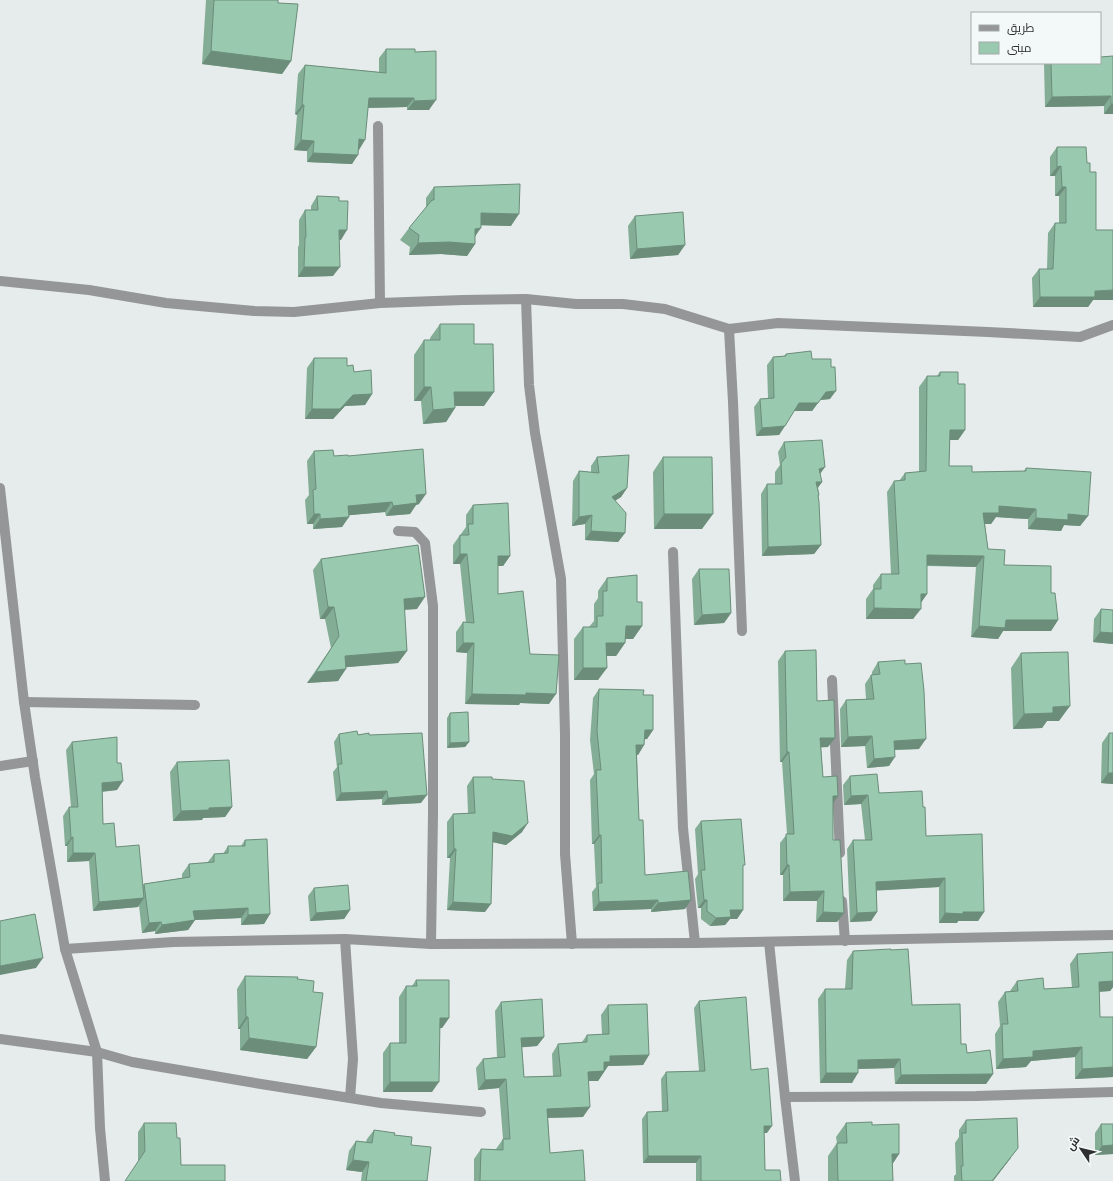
<svg xmlns="http://www.w3.org/2000/svg" width="1113" height="1181" font-family="'Space Grotesk',Cairo,sans-serif">
<rect width="100%" height="100%" fill="#e5eceb"/>
<g fill="none" stroke-linecap="round" stroke-linejoin="round">
<g stroke="#949697" stroke-width="10">
<path d="M 378,126 L 380,303"/>
<path d="M 0,281 L 89,290 L 166,303 L 254,311 L 294,312 L 380,303 L 463,300 L 526,299 L 529,385 L 535,433 L 561,579 L 565,734 L 565,854 L 572,944"/>
<path d="M 526,299 L 576,304 L 623,304 L 665,309 L 729,329 L 733,402 L 742,631"/>
<path d="M 729,329 L 778,323 L 988,332 L 1080,337 L 1113,325"/>
<path d="M 0,488 L 24,702 L 35,777 L 65,949 L 97,1052 L 100,1128 L 105,1181"/>
<path d="M 398,531 L 415,532 L 425,543 L 433,606 L 433,814 L 431,944"/>
<path d="M 673,552 L 683,828 L 695,943"/>
<path d="M 832,680 L 840,853"/>
<path d="M 24,702 L 195,705"/>
<path d="M 0,766 L 33,761"/>
<path d="M 842,901 L 845,941"/>
<path d="M 769,942 L 785,1097 L 795,1181"/>
<path d="M 65,949 L 173,942 L 345,939"/>
<path d="M 0,1039 L 97,1052 L 132,1062 L 261,1084 L 350,1098 L 353,1059 L 345,939 L 431,944 L 695,943 L 1113,935"/>
<path d="M 785,1097 L 976,1096 L 1113,1092"/>
<path d="M 350,1098 L 381,1103 L 481,1112"/>
</g>
</g>
<g fill="#84ad96">
<path d="M 206,0 L 278,0 L 278,3 L 291,61 L 282,74 L 202,64 Z"/>
<path d="M 386,49 L 415,52 L 429,110 L 407,110 L 407,107 L 368,108 L 359,149 L 352,164 L 307,162 L 307,151 L 294,150 L 297,115 L 295,114 L 298,74 L 305,65 L 379,72 L 379,58 Z"/>
<path d="M 1113,56 L 1113,114 L 1104,114 L 1104,106 L 1045,107 L 1044,63 L 1100,63 Z"/>
<path d="M 1057,147 L 1087,163 L 1090,172 L 1093,300 L 1088,307 L 1033,307 L 1032,278 L 1039,269 L 1047,269 L 1048,233 L 1055,223 L 1059,223 L 1059,196 L 1055,196 L 1055,176 L 1050,176 L 1050,157 Z"/>
<path d="M 434,187 L 511,226 L 481,225 L 475,237 L 475,244 L 467,256 L 441,254 L 409,255 L 410,247 L 400,240 L 409,228 L 426,208 L 426,198 Z"/>
<path d="M 317,196 L 341,240 L 339,240 L 333,276 L 298,277 L 298,247 L 299,245 L 299,220 L 305,210 L 311,210 L 311,206 Z"/>
<path d="M 635,216 L 685,245 L 678,255 L 630,259 L 628,226 Z"/>
<path d="M 440,324 L 474,344 L 484,406 L 455,406 L 455,408 L 446,422 L 423,424 L 421,401 L 414,401 L 414,355 L 424,340 L 430,340 L 430,338 Z"/>
<path d="M 786,354 L 812,359 L 830,399 L 820,400 L 812,411 L 794,411 L 779,435 L 756,436 L 754,407 L 760,399 L 768,398 L 767,365 L 773,357 L 784,356 Z"/>
<path d="M 314,358 L 347,366 L 354,372 L 372,394 L 365,405 L 345,406 L 333,419 L 305,419 L 307,368 Z"/>
<path d="M 940,372 L 958,384 L 965,430 L 958,440 L 950,440 L 949,466 L 972,472 L 1024,471 L 1026,468 L 1088,516 L 1080,526 L 1064,525 L 1061,531 L 1028,529 L 1028,519 L 996,517 L 991,524 L 985,524 L 988,549 L 1004,565 L 1051,593 L 1058,620 L 1051,631 L 1003,631 L 998,639 L 971,637 L 976,567 L 927,566 L 927,594 L 921,603 L 913,619 L 866,619 L 866,599 L 873,589 L 873,585 L 881,574 L 891,574 L 887,492 L 894,481 L 899,481 L 905,473 L 919,472 L 919,387 L 927,376 L 937,376 Z"/>
<path d="M 784,442 L 820,474 L 822,482 L 818,488 L 819,495 L 818,496 L 821,545 L 814,554 L 762,556 L 761,494 L 767,484 L 775,484 L 775,472 L 780,465 L 778,452 Z"/>
<path d="M 314,451 L 334,456 L 348,456 L 419,504 L 416,505 L 410,514 L 386,516 L 385,512 L 349,515 L 342,527 L 313,529 L 313,524 L 307,524 L 305,500 L 309,495 L 307,461 Z"/>
<path d="M 597,457 L 627,488 L 621,497 L 615,501 L 625,533 L 618,542 L 585,540 L 585,524 L 572,526 L 573,481 L 579,471 L 591,472 L 591,466 Z"/>
<path d="M 663,457 L 702,529 L 654,529 L 653,472 Z"/>
<path d="M 473,505 L 510,556 L 503,566 L 498,566 L 498,594 L 530,654 L 549,704 L 520,703 L 519,705 L 465,704 L 467,653 L 456,652 L 456,632 L 463,622 L 466,623 L 460,564 L 453,564 L 453,545 L 460,535 L 461,535 L 461,534 L 466,527 L 466,515 Z"/>
<path d="M 321,559 L 417,609 L 404,610 L 407,651 L 398,663 L 346,667 L 338,681 L 307,683 L 331,648 L 325,619 L 320,619 L 313,570 Z"/>
<path d="M 699,569 L 731,613 L 724,623 L 694,625 L 692,579 Z"/>
<path d="M 607,578 L 637,602 L 642,626 L 633,639 L 625,639 L 625,643 L 616,656 L 607,656 L 598,680 L 574,680 L 574,639 L 583,627 L 589,627 L 594,621 L 594,604 L 598,598 L 598,591 Z"/>
<path d="M 1101,609 L 1113,644 L 1093,642 L 1094,619 Z"/>
<path d="M 785,651 L 817,701 L 828,747 L 821,747 L 823,777 L 833,803 L 833,840 L 837,922 L 816,922 L 817,901 L 783,901 L 783,875 L 780,875 L 780,843 L 787,834 L 782,762 L 780,762 L 778,661 Z"/>
<path d="M 1021,653 L 1059,721 L 1047,721 L 1042,728 L 1013,729 L 1011,668 Z"/>
<path d="M 878,662 L 905,664 L 919,749 L 895,750 L 889,766 L 867,768 L 865,746 L 841,747 L 840,709 L 846,700 L 866,699 L 865,684 L 871,675 L 872,675 L 872,672 Z"/>
<path d="M 599,689 L 643,695 L 653,730 L 647,739 L 644,739 L 644,745 L 638,755 L 637,754 L 639,820 L 645,875 L 685,909 L 651,912 L 651,909 L 593,911 L 592,892 L 596,887 L 594,844 L 592,844 L 590,780 L 594,774 L 590,740 L 593,698 Z"/>
<path d="M 450,713 L 469,742 L 465,747 L 447,748 L 447,718 Z"/>
<path d="M 1109,733 L 1113,733 L 1113,784 L 1101,783 L 1102,743 Z"/>
<path d="M 339,734 L 369,735 L 424,760 L 421,803 L 382,805 L 382,799 L 336,801 L 333,772 L 337,767 L 334,742 Z"/>
<path d="M 72,742 L 117,790 L 102,792 L 103,824 L 116,847 L 143,885 L 144,884 L 182,878 L 182,874 L 189,864 L 207,863 L 214,854 L 223,854 L 228,846 L 241,846 L 245,840 L 270,914 L 264,924 L 241,925 L 241,918 L 195,920 L 188,930 L 155,934 L 155,931 L 142,933 L 139,905 L 138,907 L 93,911 L 89,861 L 67,862 L 67,846 L 65,846 L 63,816 L 69,807 L 71,807 L 66,750 Z"/>
<path d="M 177,762 L 232,807 L 225,817 L 203,818 L 202,820 L 173,821 L 170,772 Z"/>
<path d="M 850,776 L 879,793 L 923,807 L 926,836 L 984,912 L 978,921 L 958,921 L 957,923 L 939,923 L 939,887 L 877,890 L 877,912 L 871,921 L 850,922 L 847,849 L 853,840 L 865,840 L 861,804 L 844,805 L 843,785 Z"/>
<path d="M 473,777 L 492,779 L 522,832 L 506,845 L 493,842 L 485,912 L 447,910 L 450,858 L 447,858 L 447,822 L 453,814 L 468,813 L 467,786 Z"/>
<path d="M 701,821 L 743,867 L 743,910 L 737,919 L 730,919 L 725,925 L 710,926 L 701,919 L 701,908 L 698,908 L 695,879 L 698,874 L 695,829 Z"/>
<path d="M 314,888 L 350,910 L 344,919 L 310,921 L 308,896 Z"/>
<path d="M 891,950 L 912,1005 L 961,1044 L 967,1053 L 993,1074 L 986,1084 L 895,1084 L 894,1068 L 858,1069 L 852,1083 L 820,1083 L 818,999 L 825,989 L 845,989 L 847,960 L 853,951 Z"/>
<path d="M 1077,954 L 1113,987 L 1110,991 L 1099,992 L 1100,1017 L 1113,1077 L 1075,1079 L 1075,1057 L 1031,1061 L 1026,1067 L 996,1069 L 995,1034 L 1000,1026 L 998,1002 L 1005,992 L 1010,991 L 1017,981 L 1044,989 L 1072,988 L 1070,964 Z"/>
<path d="M 245,976 L 297,979 L 313,992 L 316,1047 L 307,1059 L 240,1050 L 240,1029 L 238,1029 L 237,989 Z"/>
<path d="M 416,980 L 449,1018 L 442,1028 L 440,1028 L 432,1092 L 383,1092 L 383,1053 L 390,1043 L 399,1043 L 399,997 L 406,986 L 412,986 Z"/>
<path d="M 699,1001 L 751,1070 L 767,1133 L 764,1133 L 765,1170 L 781,1181 L 696,1181 L 696,1163 L 643,1163 L 642,1119 L 647,1112 L 662,1112 L 661,1079 L 666,1072 L 699,1071 L 694,1008 Z"/>
<path d="M 501,1002 L 544,1037 L 537,1046 L 522,1047 L 524,1077 L 553,1076 L 552,1054 L 558,1044 L 582,1042 L 587,1035 L 602,1035 L 601,1015 L 608,1005 L 649,1055 L 643,1065 L 608,1066 L 598,1081 L 589,1081 L 583,1117 L 548,1118 L 550,1153 L 585,1181 L 474,1181 L 474,1159 L 481,1149 L 496,1149 L 503,1139 L 499,1088 L 478,1090 L 476,1068 L 483,1059 L 497,1057 L 495,1011 Z"/>
<path d="M 966,1120 L 1011,1158 L 993,1181 L 954,1181 L 954,1176 L 956,1174 L 955,1143 L 959,1137 L 959,1130 Z"/>
<path d="M 144,1123 L 177,1138 L 181,1165 L 225,1181 L 138,1160 L 138,1132 Z"/>
<path d="M 846,1123 L 872,1125 L 899,1154 L 892,1164 L 893,1181 L 828,1181 L 828,1156 L 837,1143 L 836,1137 Z"/>
<path d="M 1101,1124 L 1113,1154 L 1095,1155 L 1095,1133 Z"/>
<path d="M 374,1130 L 394,1135 L 411,1145 L 427,1181 L 361,1181 L 362,1172 L 346,1170 L 349,1151 L 356,1141 L 366,1142 L 367,1139 Z"/>
</g>
<g fill="#6b8d7a">
<path d="M 211,51 L 291,61 L 282,74 L 202,64 Z"/>
<path d="M 1111,96 L 1104,106 L 1045,107 L 1052,97 Z"/>
<path d="M 369,98 L 414,98 L 407,107 L 362,108 Z"/>
<path d="M 436,100 L 429,110 L 407,110 L 414,101 Z"/>
<path d="M 1111,104 L 1113,104 L 1113,114 L 1104,114 Z"/>
<path d="M 302,105 L 304,105 L 297,115 L 295,114 Z"/>
<path d="M 359,139 L 365,140 L 359,150 Z"/>
<path d="M 301,140 L 314,141 L 307,151 L 294,150 Z"/>
<path d="M 313,153 L 358,155 L 352,164 L 307,162 Z"/>
<path d="M 1061,166 L 1055,176 L 1050,176 L 1057,167 Z"/>
<path d="M 1062,187 L 1066,187 L 1059,196 L 1055,196 Z"/>
<path d="M 481,213 L 519,214 L 511,226 L 472,225 Z"/>
<path d="M 481,228 L 473,239 L 475,229 Z"/>
<path d="M 339,230 L 347,230 L 341,240 L 332,240 Z"/>
<path d="M 449,242 L 475,244 L 467,256 L 441,254 L 409,255 L 418,243 Z"/>
<path d="M 685,245 L 678,255 L 630,259 L 637,249 Z"/>
<path d="M 304,267 L 340,267 L 333,276 L 298,277 Z"/>
<path d="M 1113,290 L 1113,300 L 1093,300 L 1088,307 L 1033,307 L 1040,297 L 1095,291 Z"/>
<path d="M 424,387 L 431,387 L 421,401 L 414,401 Z"/>
<path d="M 836,391 L 830,399 L 820,400 L 826,392 Z"/>
<path d="M 454,392 L 494,392 L 484,406 L 444,406 Z"/>
<path d="M 372,394 L 365,405 L 345,406 L 333,419 L 305,419 L 312,409 L 353,395 Z"/>
<path d="M 799,403 L 818,403 L 812,411 L 793,411 Z"/>
<path d="M 455,408 L 446,422 L 423,424 L 433,410 Z"/>
<path d="M 785,426 L 779,435 L 756,436 L 762,428 Z"/>
<path d="M 950,430 L 965,430 L 958,440 L 942,440 Z"/>
<path d="M 825,467 L 818,477 L 819,469 Z"/>
<path d="M 816,482 L 822,482 L 815,491 Z"/>
<path d="M 627,488 L 621,497 L 606,506 L 612,497 Z"/>
<path d="M 426,494 L 419,504 L 416,505 L 410,514 L 386,516 L 393,506 L 416,495 Z"/>
<path d="M 392,502 L 385,512 L 341,516 L 348,506 Z"/>
<path d="M 999,506 L 1036,509 L 1028,519 L 996,517 L 991,524 L 976,524 L 983,513 Z"/>
<path d="M 314,514 L 320,514 L 313,524 L 307,524 Z"/>
<path d="M 664,514 L 713,514 L 702,529 L 654,529 Z"/>
<path d="M 1068,514 L 1088,516 L 1080,526 L 1064,525 L 1061,531 L 1028,529 L 1036,518 Z"/>
<path d="M 592,515 L 585,524 L 572,526 L 579,517 Z"/>
<path d="M 349,517 L 342,527 L 313,529 L 320,519 Z"/>
<path d="M 591,531 L 625,533 L 618,542 L 585,540 Z"/>
<path d="M 821,545 L 814,554 L 762,556 L 768,547 Z"/>
<path d="M 460,554 L 467,554 L 460,564 L 453,564 Z"/>
<path d="M 927,555 L 984,556 L 976,567 L 919,565 Z"/>
<path d="M 498,556 L 510,556 L 503,566 L 491,566 Z"/>
<path d="M 921,594 L 927,594 L 919,605 Z"/>
<path d="M 425,597 L 417,609 L 395,610 L 404,599 Z"/>
<path d="M 328,607 L 334,607 L 325,619 L 320,619 Z"/>
<path d="M 874,608 L 921,609 L 913,619 L 866,619 Z"/>
<path d="M 731,613 L 724,623 L 694,625 L 702,615 Z"/>
<path d="M 1006,620 L 1058,620 L 1051,631 L 1003,631 L 998,639 L 971,637 L 979,626 Z"/>
<path d="M 626,626 L 642,626 L 633,639 L 617,639 Z"/>
<path d="M 1100,632 L 1113,633 L 1113,644 L 1093,642 Z"/>
<path d="M 463,643 L 474,643 L 467,653 L 456,652 Z"/>
<path d="M 606,643 L 625,643 L 616,656 L 598,656 Z"/>
<path d="M 407,651 L 398,663 L 337,668 L 345,656 Z"/>
<path d="M 583,668 L 607,668 L 598,680 L 574,680 Z"/>
<path d="M 346,669 L 338,681 L 307,683 L 316,672 Z"/>
<path d="M 526,693 L 556,694 L 549,704 L 520,703 L 519,705 L 465,704 L 472,694 Z"/>
<path d="M 1070,706 L 1059,721 L 1047,721 L 1042,728 L 1013,729 L 1024,714 L 1053,707 Z"/>
<path d="M 645,730 L 653,730 L 647,739 L 639,740 Z"/>
<path d="M 872,736 L 865,746 L 841,747 L 848,737 Z"/>
<path d="M 820,738 L 835,738 L 828,747 L 813,748 Z"/>
<path d="M 926,739 L 919,749 L 887,750 L 894,741 Z"/>
<path d="M 469,742 L 465,747 L 447,748 L 450,743 Z"/>
<path d="M 636,745 L 644,745 L 638,755 L 630,754 Z"/>
<path d="M 787,752 L 789,752 L 782,762 L 780,762 Z"/>
<path d="M 895,757 L 889,766 L 867,768 L 874,759 Z"/>
<path d="M 1108,773 L 1113,773 L 1113,784 L 1101,783 Z"/>
<path d="M 123,781 L 117,790 L 96,792 L 102,783 Z"/>
<path d="M 387,791 L 382,799 L 336,801 L 341,793 Z"/>
<path d="M 427,795 L 421,803 L 382,805 L 388,798 Z"/>
<path d="M 868,795 L 861,804 L 844,805 L 851,796 Z"/>
<path d="M 833,796 L 838,796 L 831,806 Z"/>
<path d="M 232,807 L 225,817 L 203,818 L 202,820 L 173,821 L 181,811 L 209,808 Z"/>
<path d="M 528,823 L 522,832 L 506,845 L 487,841 L 493,832 Z"/>
<path d="M 599,835 L 601,835 L 594,844 L 592,844 Z"/>
<path d="M 73,837 L 67,846 L 65,846 L 71,838 Z"/>
<path d="M 454,849 L 456,849 L 450,858 L 447,858 Z"/>
<path d="M 73,853 L 95,853 L 89,861 L 67,862 Z"/>
<path d="M 787,865 L 789,865 L 783,875 L 780,875 Z"/>
<path d="M 945,878 L 939,887 L 870,891 L 876,882 Z"/>
<path d="M 824,891 L 817,901 L 783,901 L 790,892 Z"/>
<path d="M 144,898 L 138,907 L 93,911 L 99,902 Z"/>
<path d="M 658,900 L 651,909 L 593,911 L 599,902 Z"/>
<path d="M 691,900 L 685,909 L 651,912 L 658,903 Z"/>
<path d="M 704,900 L 707,900 L 701,908 L 698,908 Z"/>
<path d="M 453,902 L 491,904 L 485,912 L 447,910 Z"/>
<path d="M 248,908 L 241,918 L 195,920 L 188,930 L 155,934 L 162,925 L 193,911 Z"/>
<path d="M 350,910 L 344,919 L 310,921 L 316,913 Z"/>
<path d="M 730,910 L 743,910 L 737,919 L 730,919 L 725,925 L 710,926 L 716,918 Z"/>
<path d="M 823,912 L 844,913 L 837,922 L 816,922 Z"/>
<path d="M 877,912 L 871,921 L 850,922 L 857,913 Z"/>
<path d="M 963,912 L 984,912 L 978,921 L 958,921 L 957,923 L 939,923 L 945,913 Z"/>
<path d="M 270,914 L 264,924 L 241,925 L 248,915 Z"/>
<path d="M 161,922 L 155,931 L 142,933 L 149,923 Z"/>
<path d="M 43,958 L 36,968 L 0,975 L 0,966 Z"/>
<path d="M 1113,981 L 1113,987 L 1110,991 L 1092,992 L 1099,982 Z"/>
<path d="M 246,1017 L 248,1017 L 240,1029 L 238,1029 Z"/>
<path d="M 440,1018 L 449,1018 L 442,1028 L 433,1029 Z"/>
<path d="M 544,1037 L 537,1046 L 514,1048 L 521,1038 Z"/>
<path d="M 249,1038 L 316,1047 L 307,1059 L 240,1050 Z"/>
<path d="M 1082,1047 L 1075,1057 L 1031,1061 L 1026,1067 L 996,1069 L 1003,1059 L 1033,1051 Z"/>
<path d="M 649,1055 L 643,1065 L 608,1066 L 598,1081 L 582,1081 L 588,1072 L 604,1062 L 610,1056 Z"/>
<path d="M 900,1059 L 894,1068 L 852,1069 L 858,1060 Z"/>
<path d="M 1113,1067 L 1113,1077 L 1075,1079 L 1082,1069 Z"/>
<path d="M 826,1073 L 858,1073 L 852,1083 L 820,1083 Z"/>
<path d="M 993,1074 L 986,1084 L 895,1084 L 901,1075 Z"/>
<path d="M 506,1079 L 499,1088 L 478,1090 L 485,1080 Z"/>
<path d="M 390,1082 L 439,1082 L 432,1092 L 383,1092 Z"/>
<path d="M 590,1107 L 583,1117 L 540,1118 L 547,1109 Z"/>
<path d="M 764,1126 L 772,1126 L 767,1133 L 759,1133 Z"/>
<path d="M 1113,1145 L 1113,1154 L 1095,1155 L 1102,1146 Z"/>
<path d="M 1018,1148 L 993,1181 L 992,1181 Z"/>
<path d="M 892,1154 L 899,1154 L 890,1168 Z"/>
<path d="M 648,1156 L 701,1156 L 696,1163 L 643,1163 Z"/>
<path d="M 353,1160 L 369,1162 L 362,1172 L 346,1170 Z"/>
</g>
<g fill="#99c9ae" stroke="#6b8d7a">
<path d="M 214,0 L 278,0 L 278,3 L 298,4 L 291,61 L 211,51 Z"/>
<path d="M 386,49 L 415,49 L 415,52 L 436,51 L 436,100 L 414,101 L 414,98 L 369,98 L 365,140 L 359,139 L 358,155 L 313,153 L 314,141 L 301,140 L 304,105 L 302,105 L 305,65 L 386,73 Z"/>
<path d="M 1113,56 L 1113,104 L 1111,104 L 1111,96 L 1052,97 L 1051,63 L 1100,63 L 1100,57 Z"/>
<path d="M 1057,147 L 1086,147 L 1087,163 L 1090,163 L 1090,172 L 1096,172 L 1096,230 L 1113,230 L 1113,290 L 1095,291 L 1095,297 L 1040,297 L 1039,269 L 1053,269 L 1055,223 L 1066,223 L 1066,187 L 1062,187 L 1061,166 L 1057,167 Z"/>
<path d="M 520,184 L 519,214 L 481,213 L 481,228 L 475,229 L 475,244 L 449,242 L 418,243 L 419,235 L 409,228 L 432,200 L 434,200 L 434,187 Z"/>
<path d="M 317,196 L 339,197 L 339,201 L 348,201 L 347,230 L 339,230 L 340,267 L 304,267 L 305,237 L 306,237 L 305,210 L 318,210 Z"/>
<path d="M 683,212 L 685,245 L 637,249 L 635,216 Z"/>
<path d="M 440,324 L 474,324 L 474,344 L 493,344 L 494,392 L 454,392 L 455,408 L 433,410 L 431,387 L 424,387 L 424,340 L 440,340 Z"/>
<path d="M 811,351 L 812,359 L 831,359 L 831,367 L 835,367 L 836,391 L 826,392 L 818,403 L 799,403 L 785,426 L 762,428 L 760,399 L 774,398 L 773,357 L 786,356 L 786,354 Z"/>
<path d="M 314,358 L 347,358 L 347,366 L 353,365 L 354,372 L 371,370 L 372,394 L 353,395 L 340,409 L 312,409 Z"/>
<path d="M 940,372 L 958,372 L 958,384 L 965,384 L 965,430 L 950,430 L 949,466 L 972,466 L 972,472 L 1026,471 L 1026,468 L 1091,472 L 1088,516 L 1068,514 L 1068,520 L 1036,518 L 1036,509 L 999,506 L 999,513 L 983,513 L 988,549 L 1005,550 L 1004,565 L 1051,566 L 1051,593 L 1055,593 L 1058,620 L 1006,620 L 1005,628 L 979,626 L 984,556 L 927,555 L 927,594 L 921,594 L 921,609 L 874,608 L 874,589 L 881,589 L 881,574 L 899,574 L 894,481 L 905,480 L 905,473 L 926,471 L 927,376 L 940,376 Z"/>
<path d="M 822,440 L 825,467 L 819,469 L 822,482 L 816,482 L 819,495 L 818,495 L 819,502 L 821,545 L 768,547 L 767,484 L 782,484 L 781,463 L 786,457 L 784,442 Z"/>
<path d="M 423,449 L 426,494 L 416,495 L 417,503 L 393,506 L 392,502 L 348,506 L 349,517 L 320,519 L 320,514 L 314,514 L 313,490 L 316,489 L 314,451 L 333,450 L 334,456 L 348,455 L 348,456 Z"/>
<path d="M 629,455 L 627,488 L 612,497 L 626,513 L 625,533 L 591,531 L 592,515 L 579,517 L 579,471 L 599,473 L 597,457 Z"/>
<path d="M 663,457 L 712,457 L 713,514 L 664,514 Z"/>
<path d="M 508,503 L 510,556 L 498,556 L 498,594 L 523,591 L 530,654 L 559,655 L 556,694 L 526,693 L 526,695 L 472,694 L 474,643 L 463,643 L 463,622 L 474,623 L 467,554 L 460,554 L 460,535 L 469,535 L 468,524 L 473,524 L 473,505 Z"/>
<path d="M 418,545 L 425,597 L 404,599 L 407,651 L 345,656 L 346,669 L 316,672 L 339,636 L 334,607 L 328,607 L 321,559 Z"/>
<path d="M 699,569 L 729,569 L 731,613 L 702,615 Z"/>
<path d="M 637,575 L 637,602 L 642,602 L 642,626 L 626,626 L 625,643 L 606,643 L 607,668 L 583,668 L 583,627 L 597,627 L 597,616 L 603,616 L 603,591 L 607,591 L 607,578 Z"/>
<path d="M 1101,609 L 1113,610 L 1113,633 L 1100,632 Z"/>
<path d="M 816,650 L 817,701 L 834,700 L 835,738 L 820,738 L 823,777 L 837,776 L 838,796 L 833,796 L 833,840 L 840,840 L 844,913 L 823,912 L 824,891 L 790,892 L 789,865 L 787,865 L 786,834 L 794,834 L 789,752 L 787,752 L 785,651 Z"/>
<path d="M 1068,652 L 1070,706 L 1053,707 L 1053,713 L 1024,714 L 1021,653 Z"/>
<path d="M 905,660 L 905,664 L 921,663 L 924,691 L 926,739 L 894,741 L 895,757 L 874,759 L 872,736 L 848,737 L 846,700 L 874,699 L 871,675 L 880,674 L 878,662 Z"/>
<path d="M 599,689 L 644,690 L 643,695 L 653,695 L 653,730 L 645,730 L 644,745 L 636,745 L 639,820 L 643,820 L 645,875 L 688,871 L 691,900 L 658,903 L 658,900 L 599,902 L 598,883 L 602,883 L 601,835 L 599,835 L 596,770 L 601,770 L 597,731 Z"/>
<path d="M 468,712 L 469,742 L 450,743 L 450,713 Z"/>
<path d="M 357,731 L 358,735 L 369,733 L 369,735 L 422,733 L 427,795 L 388,798 L 387,791 L 341,793 L 338,764 L 342,764 L 339,734 Z"/>
<path d="M 1109,733 L 1113,733 L 1113,773 L 1108,773 Z"/>
<path d="M 117,737 L 117,763 L 121,763 L 123,781 L 102,783 L 103,824 L 114,823 L 116,847 L 139,845 L 144,898 L 99,902 L 95,853 L 73,853 L 73,837 L 71,838 L 69,807 L 78,807 L 72,742 Z"/>
<path d="M 229,760 L 232,807 L 209,808 L 209,810 L 181,811 L 177,762 Z"/>
<path d="M 877,774 L 879,793 L 922,791 L 923,807 L 925,807 L 926,836 L 982,834 L 984,912 L 963,912 L 963,914 L 945,913 L 945,878 L 876,882 L 877,912 L 857,913 L 853,840 L 872,840 L 868,795 L 851,796 L 850,776 Z"/>
<path d="M 473,777 L 492,777 L 492,779 L 524,781 L 528,823 L 512,836 L 493,832 L 491,904 L 453,902 L 456,849 L 454,849 L 453,814 L 475,813 Z"/>
<path d="M 741,819 L 745,865 L 743,865 L 743,910 L 730,910 L 731,917 L 716,918 L 707,911 L 707,900 L 704,900 L 701,870 L 705,870 L 701,821 Z"/>
<path d="M 267,839 L 270,914 L 248,915 L 248,908 L 193,911 L 195,920 L 162,925 L 161,922 L 149,923 L 144,884 L 190,877 L 189,864 L 214,862 L 214,854 L 228,853 L 228,846 L 245,846 L 245,840 Z"/>
<path d="M 348,885 L 350,910 L 316,913 L 314,888 Z"/>
<path d="M 35,914 L 43,958 L 0,966 L 0,921 Z"/>
<path d="M 891,949 L 891,950 L 908,949 L 912,1005 L 960,1004 L 961,1044 L 966,1044 L 967,1053 L 990,1050 L 993,1074 L 901,1075 L 900,1059 L 858,1060 L 858,1073 L 826,1073 L 825,989 L 852,989 L 853,951 Z"/>
<path d="M 1113,952 L 1113,981 L 1099,982 L 1100,1017 L 1113,1017 L 1113,1067 L 1082,1069 L 1082,1047 L 1033,1051 L 1033,1057 L 1003,1059 L 1002,1024 L 1008,1024 L 1005,992 L 1018,991 L 1017,981 L 1043,978 L 1044,989 L 1079,987 L 1077,954 Z"/>
<path d="M 245,976 L 298,977 L 297,979 L 314,981 L 313,992 L 323,993 L 316,1047 L 249,1038 L 248,1017 L 246,1017 Z"/>
<path d="M 416,980 L 449,980 L 449,1018 L 440,1018 L 439,1082 L 390,1082 L 390,1043 L 406,1043 L 406,986 L 417,986 Z"/>
<path d="M 746,997 L 751,1070 L 768,1068 L 772,1126 L 764,1126 L 765,1170 L 780,1170 L 781,1181 L 701,1181 L 701,1156 L 648,1156 L 647,1112 L 668,1111 L 666,1072 L 705,1071 L 699,1001 Z"/>
<path d="M 542,999 L 544,1037 L 521,1038 L 524,1077 L 561,1076 L 558,1044 L 587,1042 L 587,1035 L 609,1034 L 608,1005 L 647,1004 L 649,1055 L 610,1056 L 610,1062 L 604,1062 L 604,1071 L 588,1072 L 590,1107 L 547,1109 L 550,1153 L 583,1150 L 585,1181 L 480,1181 L 481,1149 L 503,1150 L 503,1139 L 510,1139 L 506,1079 L 485,1080 L 483,1059 L 505,1057 L 501,1002 Z"/>
<path d="M 1017,1118 L 1018,1148 L 992,1181 L 962,1181 L 961,1166 L 963,1166 L 962,1133 L 966,1133 L 966,1120 Z"/>
<path d="M 872,1122 L 872,1125 L 899,1124 L 899,1154 L 892,1154 L 893,1181 L 838,1181 L 837,1143 L 847,1143 L 846,1123 Z"/>
<path d="M 144,1123 L 176,1123 L 177,1138 L 180,1138 L 181,1165 L 225,1165 L 225,1181 L 125,1181 L 145,1151 Z"/>
<path d="M 1101,1124 L 1113,1124 L 1113,1145 L 1102,1146 Z"/>
<path d="M 374,1130 L 395,1133 L 394,1135 L 412,1137 L 411,1145 L 431,1147 L 427,1181 L 366,1181 L 369,1162 L 353,1160 L 356,1141 L 372,1143 Z"/>
</g>
<rect x="971" y="12" width="130" height="52" fill="#f3f9f8" stroke="#a4a9a8"/>
<rect x="979" y="25" width="20" height="6" fill="#949697" stroke="#a4a9a8"/>
<text x="1007" y="32" font-size="12" fill="#2e3030">طريق</text>
<rect x="979" y="42" width="20" height="12" fill="#99c9ae" stroke="#a4a9a8"/>
<text x="1007" y="52" font-size="12" fill="#2e3030">مبنى</text>
<g transform="translate(1081 1149) rotate(305)" stroke="#f3f9f8" stroke-width="3" paint-order="stroke">
<path d="M0-3L7 15L0 10L-7 15Z" fill="#2e3030"/>
<text y="-6" font-size="11" font-weight="bold" text-anchor="middle" fill="#2e3030">ش</text>
</g>
</svg>
